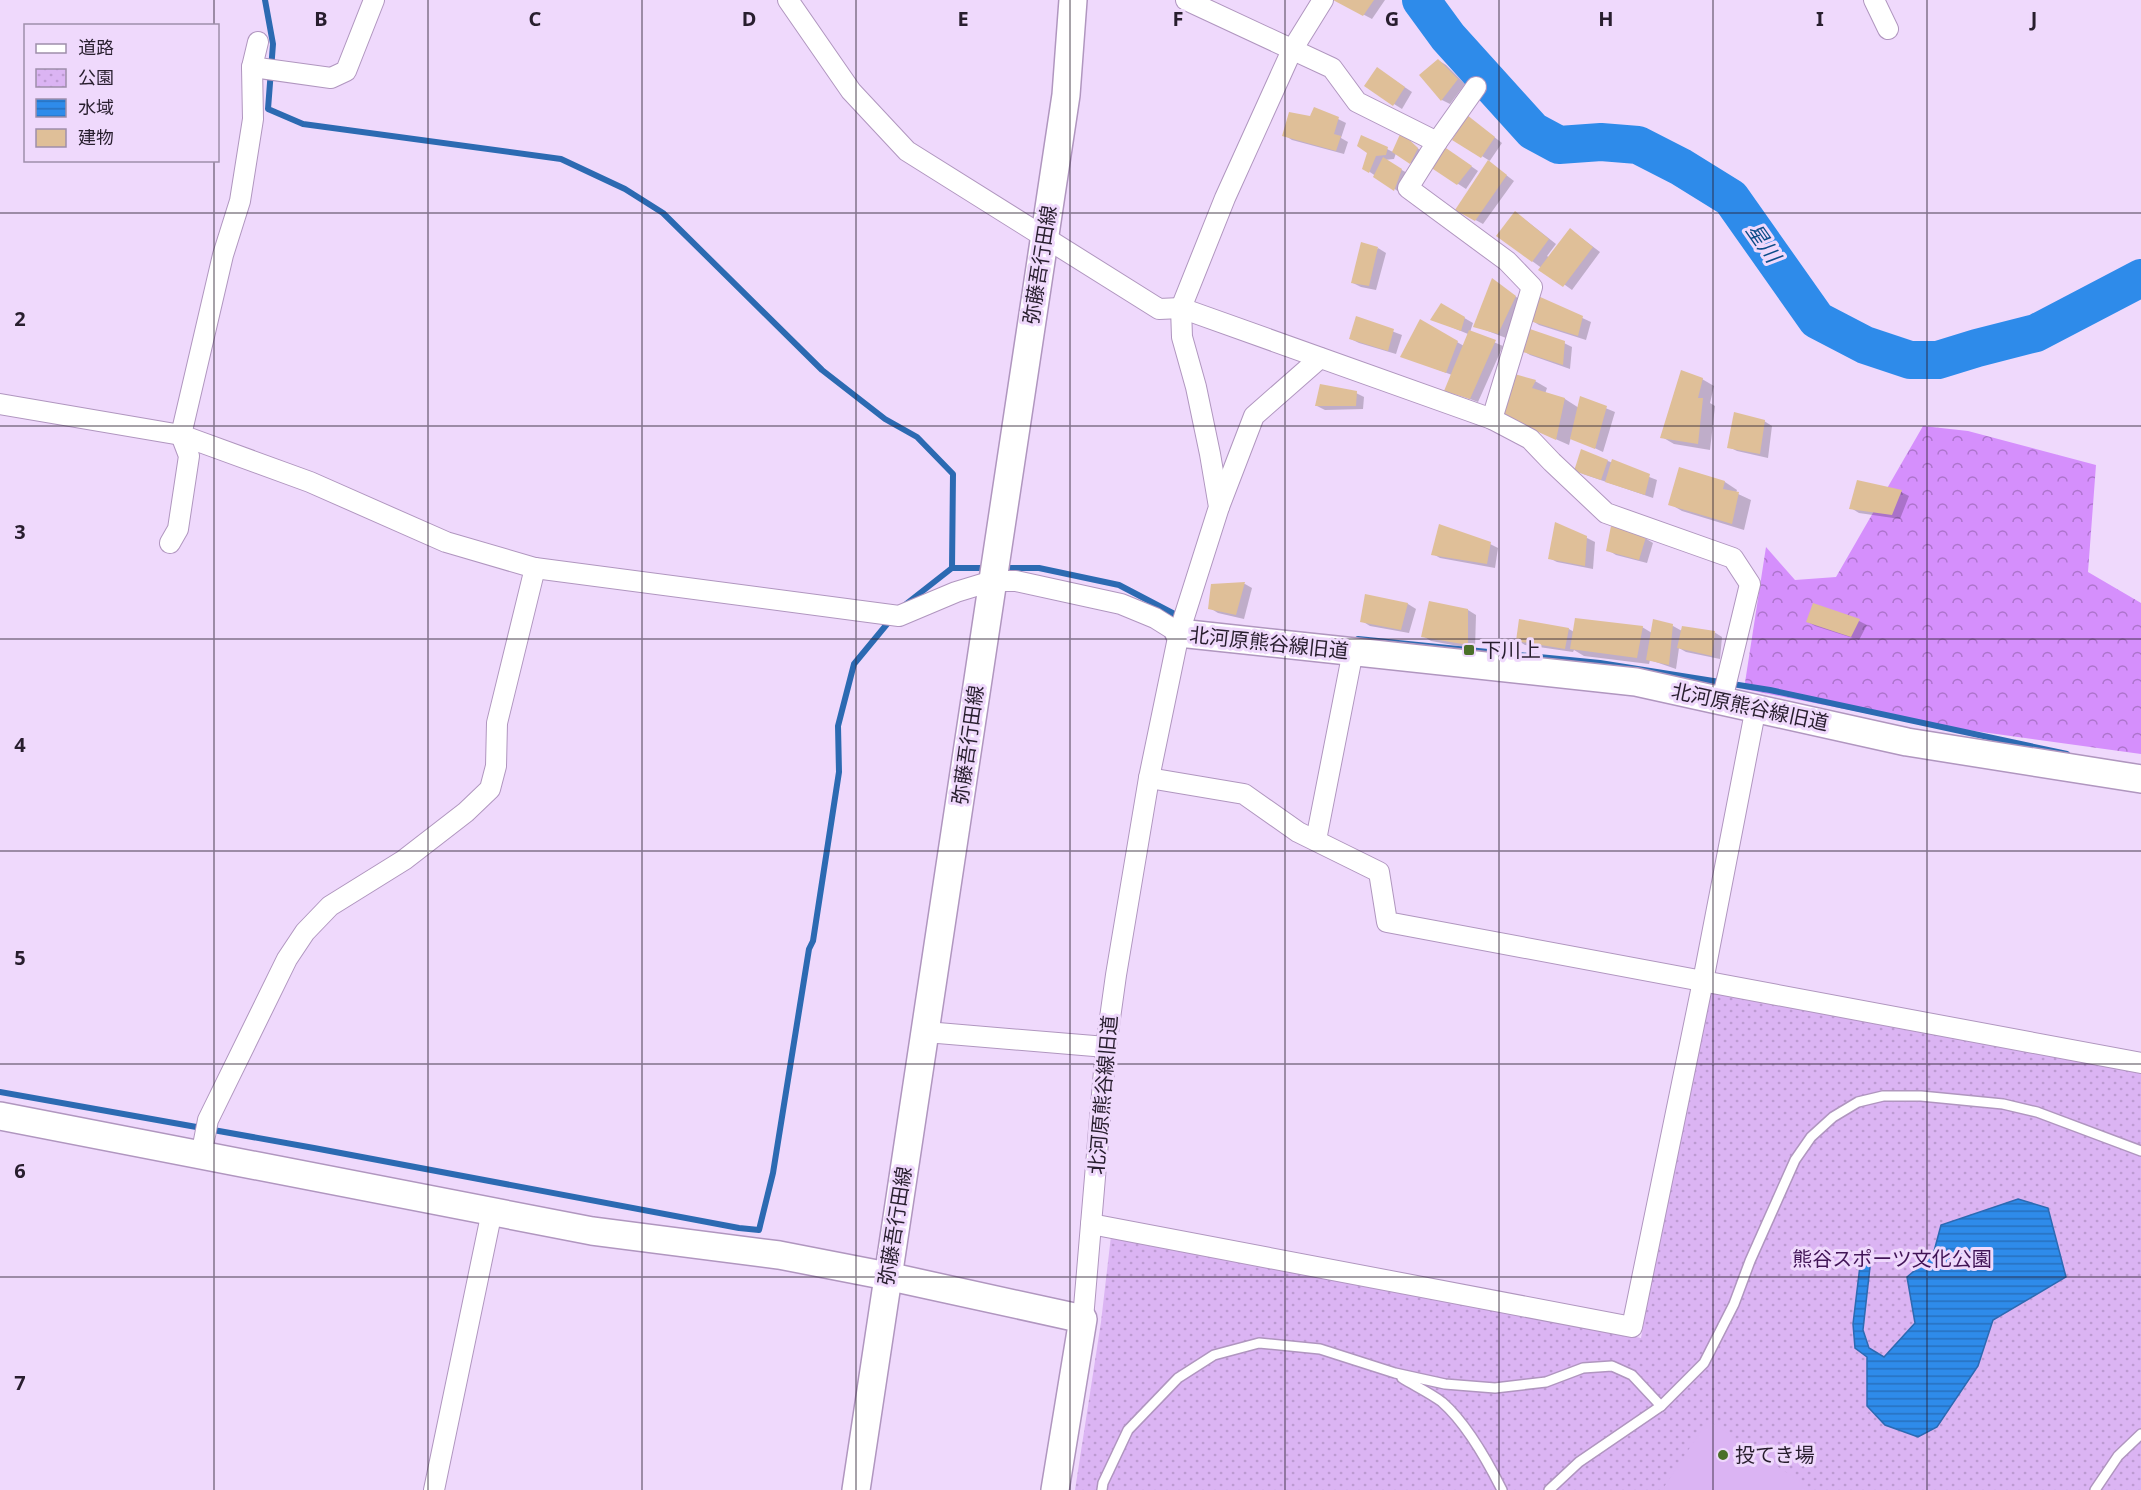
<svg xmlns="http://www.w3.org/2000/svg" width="2141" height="1490" font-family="'Noto Sans','Noto Sans JP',sans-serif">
<defs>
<pattern id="forest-crowns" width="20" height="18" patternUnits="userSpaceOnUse" patternTransform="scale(1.5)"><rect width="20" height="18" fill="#d58ffc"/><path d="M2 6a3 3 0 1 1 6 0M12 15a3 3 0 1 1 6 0" fill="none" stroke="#ad74cc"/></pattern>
<pattern id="park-dots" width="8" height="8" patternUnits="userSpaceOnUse" patternTransform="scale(1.5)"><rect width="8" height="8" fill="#dbb4f3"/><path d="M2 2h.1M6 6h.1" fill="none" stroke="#bc9ad1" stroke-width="1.8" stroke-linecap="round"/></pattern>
<pattern id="water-rules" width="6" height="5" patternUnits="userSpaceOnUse" patternTransform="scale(1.5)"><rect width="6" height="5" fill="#2e8bea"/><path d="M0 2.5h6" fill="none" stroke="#2771be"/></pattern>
</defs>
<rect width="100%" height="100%" fill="#efd9fc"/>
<path fill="url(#forest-crowns)" d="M 1923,426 L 1968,431 L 2096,465 L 2088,572 L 2141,603 L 2141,754 L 1910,722 L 1744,689 L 1766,547 L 1795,580 L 1836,577 Z"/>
<path fill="url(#park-dots)" d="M 1705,987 L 2141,1071 L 2141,1490 L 1075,1490 L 1101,1322 L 1111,1236 L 1641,1338 Z"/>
<path fill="#dbb4f3" d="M 1708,1420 L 1813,1490 L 1662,1490 Z"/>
<path fill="url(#water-rules)" stroke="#2c6ab2" stroke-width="1.5" d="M 2018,1199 L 2048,1208 L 2066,1277 L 1993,1320 L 1978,1366 L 1937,1427 L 1918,1437 L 1885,1425 L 1867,1406 L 1867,1357 L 1855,1348 L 1853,1324 L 1861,1257 L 1871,1258 L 1863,1330 L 1869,1348 L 1884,1357 L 1915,1323 L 1907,1277 L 1933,1255 L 1941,1225 Z"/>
<g fill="#0003">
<path d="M 1336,0 L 1385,0 L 1372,19 Z"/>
<path d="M 1438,60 L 1446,65 L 1465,84 L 1450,104 L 1442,100 L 1421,75 Z"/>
<path d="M 1385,74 L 1412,92 L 1402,109 L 1394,104 Z"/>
<path d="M 1468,117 L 1502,143 L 1489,162 L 1514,181 L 1483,224 L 1457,210 L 1490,161 L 1454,139 Z"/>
<path d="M 1311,118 L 1338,119 L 1346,123 L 1341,138 L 1348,142 L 1344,154 L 1292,140 L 1284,135 Z"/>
<path d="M 1404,136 L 1421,151 L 1414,165 L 1396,153 L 1394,159 L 1384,160 L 1409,174 L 1402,194 L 1364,168 L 1369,153 L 1387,149 L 1393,152 Z"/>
<path d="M 1452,153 L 1478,171 L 1466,189 L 1432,167 Z"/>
<path d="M 1523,218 L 1556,244 L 1547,256 L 1550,258 L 1571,230 L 1600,252 L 1572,290 L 1532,261 Z"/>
<path d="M 1378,248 L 1386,253 L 1376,290 L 1361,287 L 1353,283 Z"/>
<path d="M 1500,285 L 1523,302 L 1506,338 L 1475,326 Z"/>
<path d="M 1539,298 L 1591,322 L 1586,340 L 1539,325 L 1531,320 Z"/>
<path d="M 1442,305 L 1473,323 L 1470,332 L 1503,346 L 1478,402 L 1446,390 L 1452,375 L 1402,356 L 1420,321 L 1464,346 L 1468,334 L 1432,319 Z"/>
<path d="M 1357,318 L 1402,335 L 1396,354 L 1359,343 L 1351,339 Z"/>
<path d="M 1564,343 L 1572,347 L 1570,369 L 1530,355 L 1522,350 Z"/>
<path d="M 1702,379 L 1714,386 L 1710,403 L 1715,406 L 1710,450 L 1674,444 L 1662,437 Z"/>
<path d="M 1535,381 L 1547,388 L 1545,394 L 1565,399 L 1579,408 L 1581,398 L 1615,412 L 1603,452 L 1571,437 L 1569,445 L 1513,420 Z"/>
<path d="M 1356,393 L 1364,397 L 1363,409 L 1325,410 L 1317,406 Z"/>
<path d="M 1764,421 L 1772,426 L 1768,458 L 1737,451 L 1729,447 Z"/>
<path d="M 1582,451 L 1657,480 L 1653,498 L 1583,474 L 1576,470 Z"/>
<path d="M 1680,469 L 1725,482 L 1737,490 L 1736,493 L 1751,500 L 1744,530 L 1682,511 L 1670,504 Z"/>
<path d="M 1901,492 L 1909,496 L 1900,519 L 1859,513 L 1851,508 Z"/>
<path d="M 1587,538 L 1595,542 L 1593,569 L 1557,562 L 1549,558 Z"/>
<path d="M 1645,538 L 1653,543 L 1647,563 L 1616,555 L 1608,550 Z"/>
<path d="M 1490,544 L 1498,548 L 1495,568 L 1440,558 L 1433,554 Z"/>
<path d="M 1245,584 L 1252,588 L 1244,619 L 1218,613 L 1210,608 L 1213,586 Z"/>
<path d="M 1366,596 L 1408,604 L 1416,609 L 1409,633 L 1370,626 L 1362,621 Z"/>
<path d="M 1468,610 L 1476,615 L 1475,649 L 1431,641 L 1423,636 Z"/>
<path d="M 1859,621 L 1867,625 L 1859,640 L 1815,626 L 1808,622 Z"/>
<path d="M 1673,626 L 1682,631 L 1714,632 L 1722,637 L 1720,659 L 1686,652 L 1679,648 L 1676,669 L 1650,660 L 1649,664 L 1584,656 L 1574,650 L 1573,652 L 1525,645 L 1517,640 L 1569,629 L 1574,632 L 1642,627 L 1652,633 Z"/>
</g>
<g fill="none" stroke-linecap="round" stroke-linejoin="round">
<g stroke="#2c6ab2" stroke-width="6">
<path d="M 265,0 L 273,44 L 268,109 L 303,124 L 561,159 L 625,189 L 663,213 L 822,370 L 885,419 L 917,437 L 953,474 L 952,568"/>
<path d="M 1001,568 L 1039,568 L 1119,585 L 1182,618"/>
<path d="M 901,608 L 952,568 L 988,568"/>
<path d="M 1358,639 L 1600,663 L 1770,690 L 2067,754"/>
<path d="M 0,1092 L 314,1148 L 739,1228 L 759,1230 L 773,1173 L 809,949 L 813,941 L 839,772 L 838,726 L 854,664 L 892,618"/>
</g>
<path stroke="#2e8bea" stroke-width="38" d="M 1421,0 L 1448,37 L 1533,131 L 1559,145 L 1601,142 L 1638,145 L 1681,167 L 1731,198 L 1817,320 L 1865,345 L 1910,360 L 1938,360 L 1977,348 L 2036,333 L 2141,278"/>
</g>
<g fill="#dfbf98">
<path d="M 1333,0 L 1374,0 L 1363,16 Z"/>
<path d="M 1438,59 L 1458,79 L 1441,101 L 1419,75 Z"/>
<path d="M 1377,67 L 1405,87 L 1393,106 L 1364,86 Z"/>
<path d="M 1314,107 L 1339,117 L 1334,134 L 1341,136 L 1336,151 L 1282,136 L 1289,112 L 1310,116 Z"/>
<path d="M 1467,115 L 1495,137 L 1481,158 L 1452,140 Z"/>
<path d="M 1401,132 L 1418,148 L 1410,164 L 1392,152 Z"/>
<path d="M 1361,135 L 1388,147 L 1386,155 L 1376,156 L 1369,173 L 1362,169 L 1367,153 L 1357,146 Z"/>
<path d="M 1443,146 L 1472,166 L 1457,185 L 1430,167 Z"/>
<path d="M 1383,157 L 1402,169 L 1394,191 L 1373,177 Z"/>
<path d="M 1488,160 L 1507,175 L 1475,221 L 1455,210 Z"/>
<path d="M 1515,211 L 1549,239 L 1532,262 L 1496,236 Z"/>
<path d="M 1570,228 L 1593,247 L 1563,287 L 1538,270 Z"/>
<path d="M 1361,242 L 1378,247 L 1369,286 L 1351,283 Z"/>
<path d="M 1492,278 L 1516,296 L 1498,334 L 1473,327 Z"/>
<path d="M 1538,296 L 1583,316 L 1578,336 L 1530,321 Z"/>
<path d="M 1441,303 L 1465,317 L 1461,331 L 1430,320 Z"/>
<path d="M 1356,316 L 1394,329 L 1388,351 L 1349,339 Z"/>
<path d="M 1420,319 L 1458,341 L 1446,373 L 1400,357 Z"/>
<path d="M 1527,328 L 1565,341 L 1563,365 L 1520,351 Z"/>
<path d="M 1469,330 L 1496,340 L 1470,399 L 1444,391 Z"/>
<path d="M 1681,370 L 1703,378 L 1698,398 L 1703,398 L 1698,444 L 1660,438 Z"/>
<path d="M 1511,373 L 1536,380 L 1532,388 L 1565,398 L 1556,440 L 1499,414 Z"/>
<path d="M 1320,384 L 1357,391 L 1356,406 L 1315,406 Z"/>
<path d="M 1580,396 L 1607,406 L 1595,449 L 1570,439 Z"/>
<path d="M 1734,412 L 1765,420 L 1760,454 L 1727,448 Z"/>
<path d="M 1581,449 L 1608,460 L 1601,480 L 1574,471 Z"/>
<path d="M 1612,459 L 1650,474 L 1645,495 L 1605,482 Z"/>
<path d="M 1679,467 L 1725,481 L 1723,489 L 1739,492 L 1732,524 L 1668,505 Z"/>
<path d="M 1857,480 L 1902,490 L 1892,515 L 1849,509 Z"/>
<path d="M 1555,522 L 1587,536 L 1585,566 L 1548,559 Z"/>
<path d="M 1439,524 L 1491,542 L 1487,564 L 1431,555 Z"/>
<path d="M 1611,526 L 1646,537 L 1639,560 L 1606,551 Z"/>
<path d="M 1245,582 L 1236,615 L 1208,609 L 1211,584 Z"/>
<path d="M 1365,594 L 1408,603 L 1401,630 L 1360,622 Z"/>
<path d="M 1429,601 L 1468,609 L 1468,645 L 1421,637 Z"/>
<path d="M 1813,603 L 1860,619 L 1851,637 L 1806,622 Z"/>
<path d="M 1575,618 L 1643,626 L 1637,658 L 1570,649 Z"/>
<path d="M 1519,619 L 1569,628 L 1565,649 L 1516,641 Z"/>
<path d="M 1653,619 L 1673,624 L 1669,665 L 1646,660 Z"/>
<path d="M 1682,626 L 1715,631 L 1712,656 L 1677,648 Z"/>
</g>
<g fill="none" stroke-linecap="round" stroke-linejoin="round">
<g stroke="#b096bf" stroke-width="12">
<g id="lane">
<path d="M 1402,1378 C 1415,1386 1430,1393 1442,1402 C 1467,1424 1487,1460 1502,1490"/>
<path d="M 1102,1490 L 1103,1483 L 1128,1430 L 1178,1378 L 1214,1355 L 1259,1343 L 1320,1349 L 1395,1373 L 1445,1384 L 1495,1388 L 1546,1382 L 1583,1368 L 1612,1366 L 1632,1375 L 1661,1406"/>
<path d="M 1549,1490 L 1579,1462 L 1661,1406 L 1704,1363 L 1734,1304 L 1750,1261 L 1795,1160 L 1811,1137 L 1833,1117 L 1858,1102 L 1883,1096 L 1921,1096 L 2003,1104 L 2037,1112 L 2141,1151"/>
<path d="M 2095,1490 L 2118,1456 L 2141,1434"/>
</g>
</g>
<g stroke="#b096bf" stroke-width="22">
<g id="street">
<path d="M 788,0 L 851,91 L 907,151 L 1159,309 L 1181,308 L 1492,419 L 1530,439 L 1552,462 L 1606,513 L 1733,558 L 1750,584 L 1722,700"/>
<path d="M 1186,0 L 1332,68 L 1357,102 L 1437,142 L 1408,188 L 1507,261 L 1532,287 L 1492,419"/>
<path d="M 1874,0 L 1888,29"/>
<path d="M 252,67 L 331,78 L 346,71 L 374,0"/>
<path d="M 1437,142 L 1476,87"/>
<path d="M 0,404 L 181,435 L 310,482 L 446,542 L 535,568 L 899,616 L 956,592 L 992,581 L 1016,581 L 1121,604 L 1155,618 L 1179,633"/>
<path d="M 1219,507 L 1254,416 L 1320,358"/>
<path d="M 170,543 L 178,529 L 189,456 L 181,435 L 223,255 L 240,201 L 253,119 L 252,67 L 258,42"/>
<path d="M 1149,778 L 1244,794 L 1298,832 L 1379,872 L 1387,922 L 2141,1063"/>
<path d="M 1316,840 L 1353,651"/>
<path d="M 926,1032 L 1106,1047"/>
<path d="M 201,1156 L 208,1120 L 287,959 L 305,932 L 330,906 L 404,860 L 466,812 L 490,789 L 496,766 L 497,723 L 535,568"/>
<path d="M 1091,1224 L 1632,1327 L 1703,981 L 1756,707"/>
<path d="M 1083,1319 L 1106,1047 L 1116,975 L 1149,778 L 1179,633 L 1219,507 L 1210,454 L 1196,387 L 1182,337 L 1181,308 L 1225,198 L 1292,50 L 1323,0"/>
<path d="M 434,1490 L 492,1211"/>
</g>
</g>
<g stroke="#b096bf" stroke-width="30">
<g id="secondary">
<path d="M 1179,633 L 1636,682 L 1907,742 L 2141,779"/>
<path d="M 0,1116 L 592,1231 L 779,1255 L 887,1276 L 1083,1319 L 1055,1490"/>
<path d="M 856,1490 L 1066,95 L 1073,0"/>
</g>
</g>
<use href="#lane" stroke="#fff" stroke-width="9"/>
<use href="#street" stroke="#fff" stroke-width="20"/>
<use href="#secondary" stroke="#fff" stroke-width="27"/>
</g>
<path fill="none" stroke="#281e2e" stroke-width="1.5" stroke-opacity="0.55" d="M 214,0 L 214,26M 428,0 L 428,1490M 642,0 L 642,1490M 856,0 L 856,1490M 1070,0 L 1070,1490M 1285,0 L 1285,1490M 1499,0 L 1499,1490M 1713,0 L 1713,1490M 1927,0 L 1927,1490M 214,160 L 214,1490M 0,213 L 2141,213M 0,426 L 2141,426M 0,639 L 2141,639M 0,851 L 2141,851M 0,1064 L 2141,1064M 0,1277 L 2141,1277"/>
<g fill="#4b7029" stroke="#efd9fc" stroke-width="2">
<rect x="1463" y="644" width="12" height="12" rx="3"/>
<circle cx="1723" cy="1455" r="6"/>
</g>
<g text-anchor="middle" stroke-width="6" stroke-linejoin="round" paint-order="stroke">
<g font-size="20" fill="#281e2e" stroke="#efd9fc">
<text transform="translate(1040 265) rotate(-81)" y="7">弥藤吾行田線</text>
<text transform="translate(1269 643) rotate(6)" y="7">北河原熊谷線旧道</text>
<text transform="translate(1750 707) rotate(12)" y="7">北河原熊谷線旧道</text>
<text transform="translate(968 745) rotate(-82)" y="7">弥藤吾行田線</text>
<text transform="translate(1103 1095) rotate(-85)" y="7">北河原熊谷線旧道</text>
<text transform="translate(895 1226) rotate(-81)" y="7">弥藤吾行田線</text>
</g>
<g font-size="20" fill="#281e2e" stroke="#efd9fc" text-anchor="start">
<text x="1481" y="657">下川上</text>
<text x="1735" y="1462">投てき場</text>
</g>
<g font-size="20" fill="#411456" stroke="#efd9fc">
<text x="1892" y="1266">熊谷スポーツ文化公園</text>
</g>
<g font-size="21" font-style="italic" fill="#0b4c88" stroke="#efd9fc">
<text transform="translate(1763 243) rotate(55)" y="7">星川</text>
</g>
</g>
<g font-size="20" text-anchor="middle" font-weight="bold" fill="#281e2e" stroke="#efd9fc" stroke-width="6" stroke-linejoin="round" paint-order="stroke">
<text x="321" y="26">B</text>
<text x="535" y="26">C</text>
<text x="749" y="26">D</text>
<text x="963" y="26">E</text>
<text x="1178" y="26">F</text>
<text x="1392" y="26">G</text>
<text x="1606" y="26">H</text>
<text x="1820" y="26">I</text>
<text x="2034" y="26">J</text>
<text x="20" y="326">2</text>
<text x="20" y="539">3</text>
<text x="20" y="752">4</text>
<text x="20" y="965">5</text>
<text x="20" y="1178">6</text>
<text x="20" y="1390">7</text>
</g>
<rect x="24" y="24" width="195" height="138" fill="#efd9fc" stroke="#9f8eaa" stroke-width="1.5"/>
<rect x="36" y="44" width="30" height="9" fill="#ffffff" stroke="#9f8eaa" stroke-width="1.5"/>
<text x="78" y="54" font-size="18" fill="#281e2e">道路</text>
<rect x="36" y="69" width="30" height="18" fill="url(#park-dots)" stroke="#9f8eaa" stroke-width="1.5"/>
<text x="78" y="84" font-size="18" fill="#281e2e">公園</text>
<rect x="36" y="99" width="30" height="18" fill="url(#water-rules)" stroke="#9f8eaa" stroke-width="1.5"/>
<text x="78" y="114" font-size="18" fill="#281e2e">水域</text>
<rect x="36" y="129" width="30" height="18" fill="#dfbf98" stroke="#9f8eaa" stroke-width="1.5"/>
<text x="78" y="144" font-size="18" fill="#281e2e">建物</text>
</svg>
